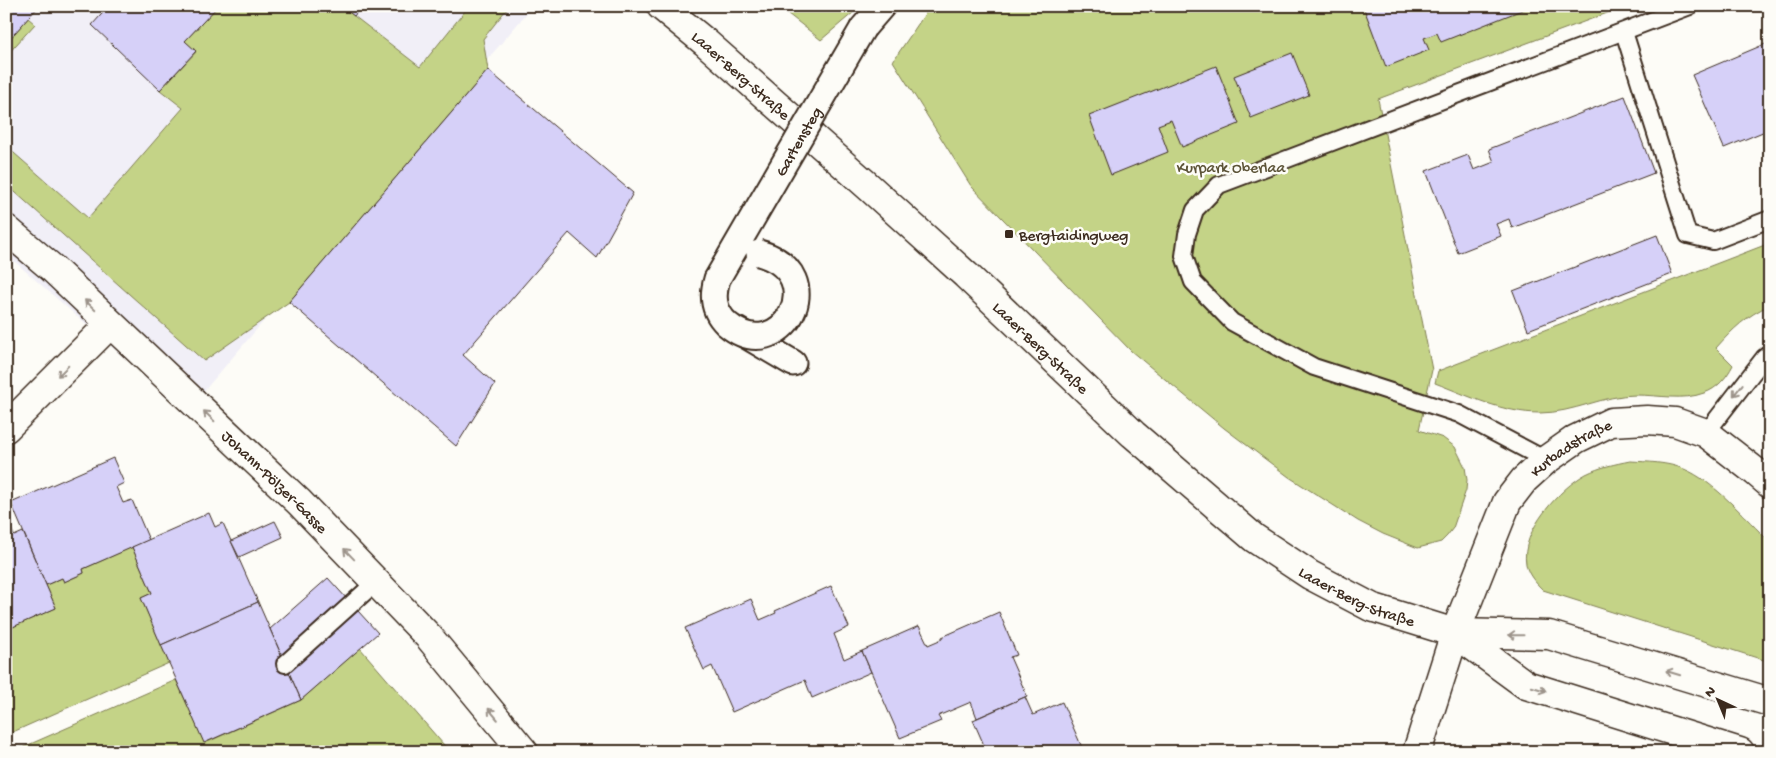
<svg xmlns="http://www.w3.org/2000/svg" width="1776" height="758" font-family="'Gochi Hand',sans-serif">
<rect width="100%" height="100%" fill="#fdfcf7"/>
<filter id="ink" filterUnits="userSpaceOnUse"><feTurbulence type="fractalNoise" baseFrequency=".02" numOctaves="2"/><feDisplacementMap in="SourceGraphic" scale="10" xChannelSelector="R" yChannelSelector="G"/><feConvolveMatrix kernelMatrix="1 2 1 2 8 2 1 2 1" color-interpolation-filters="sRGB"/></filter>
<g filter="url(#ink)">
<path fill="#f1eff7" d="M 6,6 L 533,6 L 186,412 L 6,254 Z"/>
<g fill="#c4d387" stroke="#807e52">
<path d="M 218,6 L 341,6 L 420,67 L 469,6 L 509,6 L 483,39 L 488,70 L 289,302 L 204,361 L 6,184 L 6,146 L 88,218 L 183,108 L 160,90 L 196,52 L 185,41 Z"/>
<path d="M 778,6 L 861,6 L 821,40 Z"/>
<path d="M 927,6 L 1626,6 L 1378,99 L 1432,370 L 1419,430 L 1443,438 L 1455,447 L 1465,467 L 1467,480 L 1466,490 L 1453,528 L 1447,536 L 1441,542 L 1418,548 L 1383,534 L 1358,521 L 1289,477 L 1224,428 L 1131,351 L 971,186 L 893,61 L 927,11 Z"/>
<path d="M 28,18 L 35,24 L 6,56 L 6,43 Z"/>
<path d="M 1770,243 L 1770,305 C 1746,316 1733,329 1716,348 L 1733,365 C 1727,377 1717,389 1704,393 C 1683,401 1659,395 1636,395 C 1603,395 1574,413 1540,413 C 1503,413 1469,396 1435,383 L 1438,371 Z"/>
<path d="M 1630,461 C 1648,462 1667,462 1684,469 C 1714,481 1746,519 1770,542 L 1770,662 L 1543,590 C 1535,582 1528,575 1526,564 C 1520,532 1560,488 1586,474 C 1600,467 1615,464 1630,461 Z"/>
<path d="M 132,547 L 152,593 L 141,598 L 169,663 L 6,735 L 6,630 L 56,608 L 46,585 L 62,578 L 64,582 L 84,573 L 83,569 Z"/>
<path d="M 360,648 L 450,752 L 20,752 L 19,749 L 176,680 L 205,743 L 301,700 Z"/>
</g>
<g fill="#d6d0f8" stroke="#3b2a1e">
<path d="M 6,6 L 39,6 L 6,43 Z"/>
<path d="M 109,6 L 218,6 L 185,41 L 196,51 L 160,90 L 92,25 Z"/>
<path d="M 341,6 L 362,6 L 354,16 Z"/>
<path d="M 1363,6 L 1532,6 L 1441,42 L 1437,33 L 1424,38 L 1429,50 L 1386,67 Z"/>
<path d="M 1770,42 L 1770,129 L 1724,148 L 1692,75 Z"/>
<path d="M 1292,53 L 1309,95 L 1251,118 L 1234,76 Z"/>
<path d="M 1216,66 L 1239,124 L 1182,147 L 1171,120 L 1158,125 L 1168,152 L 1111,175 L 1089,116 Z"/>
<path d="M 488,70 L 633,193 L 597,258 L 569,233 L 463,355 L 495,384 L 456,446 L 289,302 Z"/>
<path d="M 1625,96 L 1654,173 L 1512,228 L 1509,219 L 1496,224 L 1501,236 L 1458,253 L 1426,171 L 1468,155 L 1474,170 L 1494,162 L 1489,149 Z"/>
<path d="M 1657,235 L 1672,274 L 1528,330 L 1513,291 Z"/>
<path d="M 113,458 L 124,483 L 116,487 L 123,503 L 132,500 L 149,540 L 83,569 L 84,573 L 64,582 L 62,578 L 46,585 L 11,503 Z"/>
<path d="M 209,513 L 215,527 L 223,523 L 258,602 L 161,645 L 141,598 L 152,593 L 132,547 Z"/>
<path d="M 275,521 L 283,537 L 239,557 L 231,541 Z"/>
<path d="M 12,530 L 14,536 L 23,532 L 56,608 L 6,630 L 6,533 Z"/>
<path d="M 328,578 L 378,633 L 301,700 L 270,629 Z"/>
<path d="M 831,586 L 849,627 L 834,634 L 844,659 L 862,651 L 871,672 L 812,698 L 805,680 L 732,712 L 712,666 L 704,670 L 685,628 L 751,599 L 760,620 L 776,613 L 775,611 Z"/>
<path d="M 258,602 L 301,700 L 204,743 L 161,645 Z"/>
<path d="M 999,612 L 1017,655 L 1010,657 L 1027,696 L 977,718 L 971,702 L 938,716 L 941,721 L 900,738 L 862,651 L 919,626 L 928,645 L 942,639 L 942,637 Z"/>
<path d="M 1025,697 L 1033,715 L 1062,702 L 1084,752 L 987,752 L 973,720 Z"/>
</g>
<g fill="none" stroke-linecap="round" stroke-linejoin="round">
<g stroke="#3b2a1e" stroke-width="20">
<g id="service">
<path d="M 1624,32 L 1688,235 L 1713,241 L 1770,219"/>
<path d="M 1706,433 L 1764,358 L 1770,353"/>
<path d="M 1546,460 L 1459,414 L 1314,367 L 1232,322 L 1193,282 L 1184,256 L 1187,234 L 1195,210 L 1219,185 L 1690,6"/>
<path d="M 285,664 L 376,582"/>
</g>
</g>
<g stroke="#3b2a1e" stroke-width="29">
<g id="pedestrian">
<path d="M 863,28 L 882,6"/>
<path d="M 737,330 L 793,363"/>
</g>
</g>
<g stroke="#3b2a1e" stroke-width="31">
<g id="minor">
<path id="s1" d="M 6,229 L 52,268 L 299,502 L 429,637 L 524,752"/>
<path d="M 6,428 L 110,324"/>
<path id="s2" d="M 1417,752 L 1455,633 L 1507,502 L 1524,480 L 1546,460 L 1576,439 L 1611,422 L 1647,420 L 1675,422 L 1706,433 L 1756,472 L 1770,484"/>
</g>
</g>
<g stroke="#3b2a1e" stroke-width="31">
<g id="secondary">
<path id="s3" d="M 661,6 L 705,42 L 869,187 L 966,275 L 1133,434 L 1254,538 L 1310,575 L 1371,607 L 1455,633 L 1549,635 L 1770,702"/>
<path d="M 1455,633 L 1526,685 L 1740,752"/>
</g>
</g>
<use href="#service" stroke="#fdfcf7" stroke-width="16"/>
<use href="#pedestrian" stroke="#fdfcf7" stroke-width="25"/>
<use href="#minor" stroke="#fdfcf7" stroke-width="28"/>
<use href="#secondary" stroke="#fdfcf7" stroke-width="28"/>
<g stroke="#3b2a1e" stroke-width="29" stroke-linecap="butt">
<g id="pedestrian-bridge">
<path id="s4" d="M 759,253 C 834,274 781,370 727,324 C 713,311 712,296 717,279 L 863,28"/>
</g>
</g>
<use href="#pedestrian-bridge" stroke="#fdfcf7" stroke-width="25"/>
</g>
<defs><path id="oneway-shaft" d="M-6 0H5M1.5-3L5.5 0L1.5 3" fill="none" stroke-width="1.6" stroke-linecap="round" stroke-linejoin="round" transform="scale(1.25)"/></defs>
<g stroke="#9c938a">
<use href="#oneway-shaft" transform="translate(90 305) rotate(-136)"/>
<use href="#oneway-shaft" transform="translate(63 371) rotate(135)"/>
<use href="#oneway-shaft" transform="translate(1738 390) rotate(128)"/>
<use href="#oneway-shaft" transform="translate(209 416) rotate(-136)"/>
<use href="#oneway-shaft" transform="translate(349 554) rotate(-134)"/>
<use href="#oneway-shaft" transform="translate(1516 635) rotate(-179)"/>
<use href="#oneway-shaft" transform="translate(1673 673) rotate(-163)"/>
<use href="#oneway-shaft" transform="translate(1539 689) rotate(17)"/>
<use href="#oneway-shaft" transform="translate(493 714) rotate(-130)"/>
</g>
</g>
<rect fill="#3b2a1e" stroke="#fdfcf7" stroke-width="2" x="1004" y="229" width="10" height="10" rx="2.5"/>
<g text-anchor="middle" stroke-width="5" stroke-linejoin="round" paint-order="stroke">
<g font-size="16" fill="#3b2a1e" stroke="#fdfcf7">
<text dy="6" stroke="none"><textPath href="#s3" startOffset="106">Laaer-Berg-Straße</textPath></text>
<text dy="6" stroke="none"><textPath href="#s4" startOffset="365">Gartensteg</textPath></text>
<text dy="6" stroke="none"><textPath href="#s3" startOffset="511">Laaer-Berg-Straße</textPath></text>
<text dy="6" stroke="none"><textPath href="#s2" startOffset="351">Kurbadstraße</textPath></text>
<text dy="6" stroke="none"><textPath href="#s1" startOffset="369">Johann-Pölzer-Gasse</textPath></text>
<text dy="6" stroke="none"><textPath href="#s3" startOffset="916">Laaer-Berg-Straße</textPath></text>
</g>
<g font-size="16" fill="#5d5438" stroke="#fdfcf7">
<text x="1231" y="172">Kurpark Oberlaa</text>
</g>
<g font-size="16" fill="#3b2a1e" stroke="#fdfcf7" text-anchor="start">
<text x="1019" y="240">Bergtaidingweg</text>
</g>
</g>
<rect width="1776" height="758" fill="none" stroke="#fdfcf7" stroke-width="25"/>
<rect x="12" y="12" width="1751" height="733" fill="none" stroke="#3b2a1e" stroke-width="2" filter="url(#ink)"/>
<g transform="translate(1718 700) rotate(316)" stroke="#fdfcf7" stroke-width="4" paint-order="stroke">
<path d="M0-4L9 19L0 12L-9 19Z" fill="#3b2a1e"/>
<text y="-8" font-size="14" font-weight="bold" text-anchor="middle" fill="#3b2a1e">N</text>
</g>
</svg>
